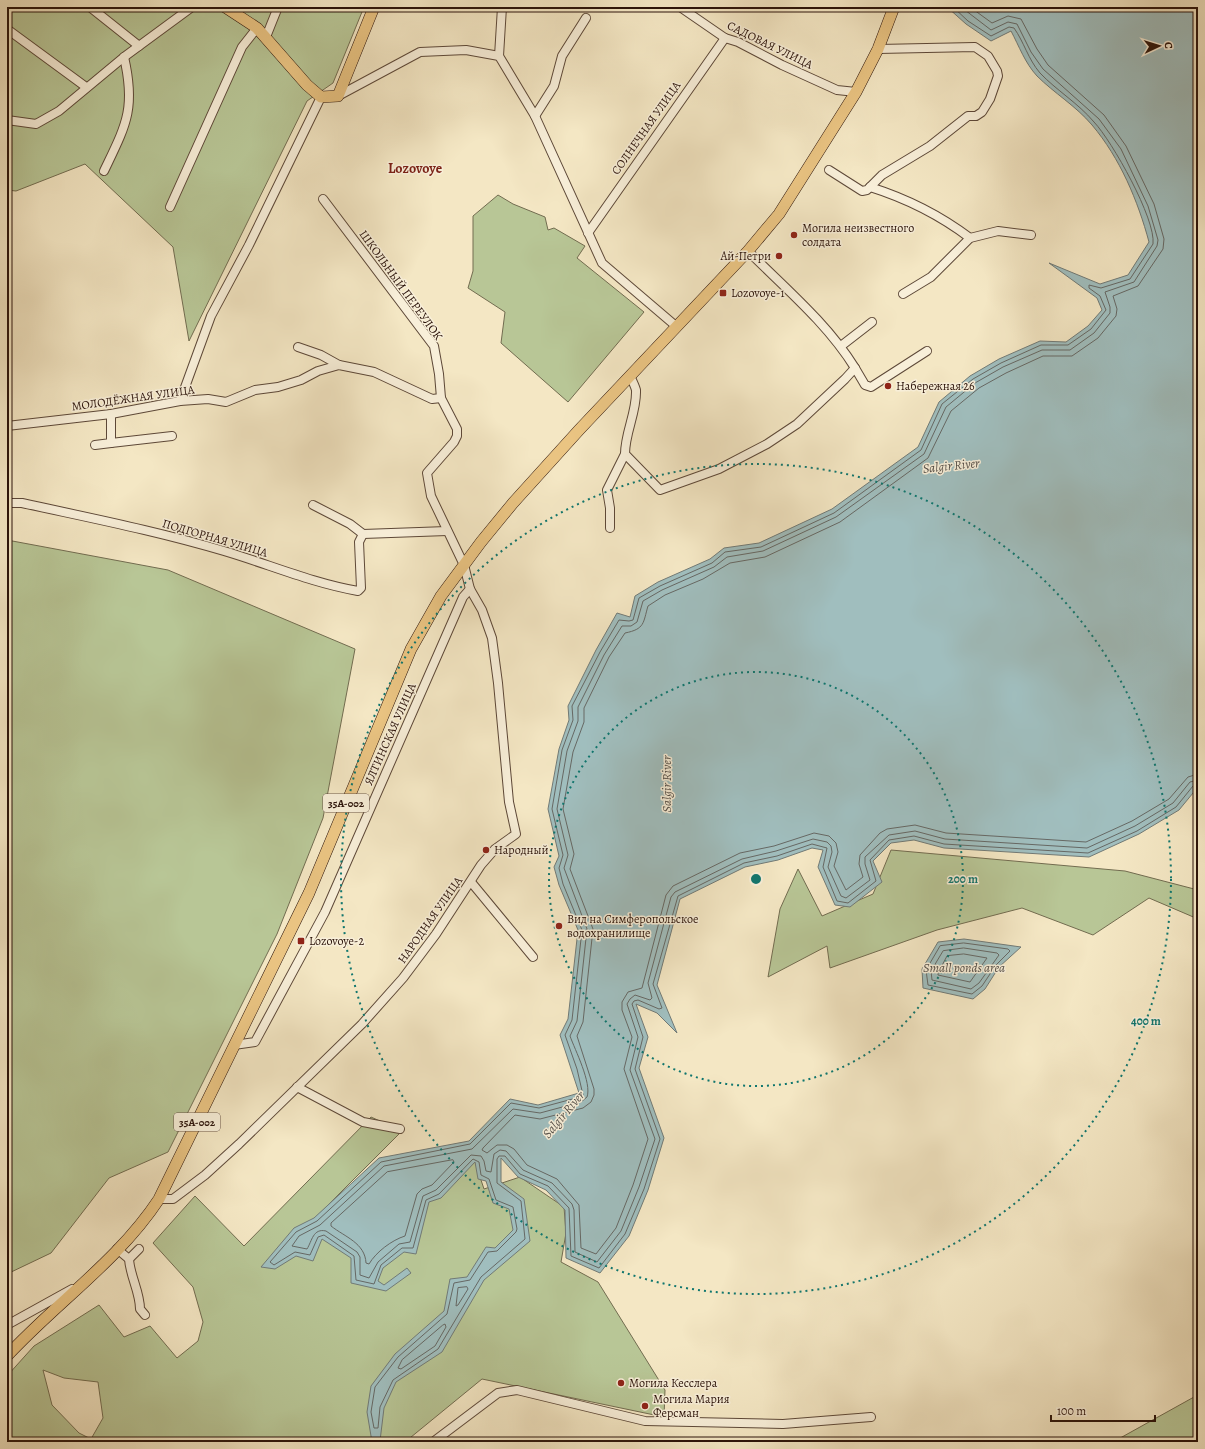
<svg xmlns="http://www.w3.org/2000/svg" width="1205" height="1449" font-family="Alegreya,serif">
<rect width="100%" height="100%" fill="#f4e7c4"/>
<filter id="stains"><feTurbulence type="fractalNoise" baseFrequency=".005" numOctaves="4"/><feColorMatrix values="0 0 0 0 .2 0 0 0 0 .09 0 0 0 0 .02 0 0 0 .5 -.17"/></filter>
<radialGradient id="worn" r=".72"><stop offset=".6" stop-color="#630" stop-opacity="0"/><stop offset="1" stop-color="#630" stop-opacity=".3"/></radialGradient>
<g fill="#b8c696" stroke="#726c50" fill-rule="evenodd">
<path d="M 7,7 L 364,7 L 333,83 L 307,101 L 189,341 L 173,247 L 85,164 L 16,191 L 7,190 Z"/>
<path d="M 498,195 L 513,204 L 545,217 L 548,230 L 554,228 L 585,246 L 577,258 L 644,312 L 568,402 L 501,343 L 505,312 L 468,288 L 473,271 L 473,216 Z"/>
<path d="M 7,540 L 168,570 L 355,649 L 323,818 L 277,934 L 168,1152 L 109,1178 L 51,1253 L 7,1274 Z"/>
<path d="M 891,850 L 1125,871 L 1198,890 L 1198,919 L 1149,898 L 1093,935 L 1022,908 L 937,930 L 830,968 L 827,946 L 768,977 L 780,909 L 798,869 L 822,916 L 873,894 Z"/>
<path d="M 371,1117 L 402,1131 L 320,1213 L 473,1156 L 484,1189 L 520,1177 L 564,1207 L 566,1233 L 561,1262 L 598,1282 L 665,1390 L 664,1417 L 482,1379 L 405,1442 L 7,1442 L 7,1376 L 34,1346 L 99,1305 L 124,1337 L 150,1326 L 177,1358 L 198,1341 L 203,1322 L 193,1287 L 153,1243 L 195,1196 L 244,1246 ZM 43,1370 L 64,1378 L 98,1382 L 103,1418 L 91,1439 L 79,1433 L 52,1405 Z"/>
<path d="M 1194,1397 L 1198,1398 L 1198,1442 L 1113,1442 Z"/>
</g>
<g fill="#a0bebe" stroke="#717a76">
<path d="M 947,7 L 1198,7 L 1198,787 L 1179,810 L 1139,834 L 1089,857 L 944,848 L 914,840 L 891,843 L 873,861 L 882,882 L 850,907 L 835,905 L 818,867 L 823,850 L 812,848 L 778,860 L 745,867 L 680,899 L 657,985 L 677,1033 L 657,1013 L 636,1004 L 648,1037 L 639,1068 L 664,1138 L 648,1190 L 629,1236 L 600,1273 L 566,1258 L 565,1210 L 546,1190 L 518,1177 L 501,1158 L 501,1182 L 524,1199 L 530,1241 L 484,1280 L 442,1352 L 396,1382 L 384,1408 L 380,1441 L 372,1442 L 367,1412 L 371,1386 L 395,1354 L 444,1311 L 450,1279 L 467,1277 L 486,1247 L 495,1248 L 513,1230 L 509,1209 L 493,1203 L 486,1181 L 478,1179 L 475,1162 L 441,1198 L 429,1202 L 416,1254 L 404,1252 L 383,1268 L 378,1281 L 384,1285 L 407,1268 L 411,1273 L 386,1291 L 351,1283 L 351,1258 L 322,1239 L 313,1261 L 296,1256 L 275,1269 L 261,1267 L 294,1228 L 314,1218 L 379,1158 L 469,1141 L 510,1099 L 538,1105 L 579,1093 L 560,1035 L 568,1019 L 578,930 L 559,885 L 554,867 L 559,856 L 548,809 L 559,749 L 569,720 L 568,706 L 596,650 L 617,613 L 630,617 L 635,596 L 658,582 L 710,559 L 724,548 L 759,543 L 832,509 L 918,447 L 939,402 L 970,376 L 999,359 L 1040,341 L 1066,342 L 1088,326 L 1102,310 L 1097,298 L 1049,263 L 1100,284 L 1128,275 L 1149,242 C 1138,201 1120,158 1092,125 C 1076,106 1054,93 1037,76 C 1025,63 1019,46 1011,31 L 991,41 L 966,24 Z"/>
<path d="M 964,939 L 1021,947 L 999,967 L 985,989 L 973,999 L 923,988 L 922,969 L 938,942 Z"/>
</g>
<g fill="none" stroke-linecap="round" stroke-linejoin="round">
<g stroke="#666864" stroke-width="1">
<path d="M 953,7 L 968,21 L 991,36 L 1009,27 L 1014,28 C 1024,42 1028,59 1040,73 C 1056,90 1078,103 1094,122 C 1112,141 1156,219 1153,244 L 1130,279 L 1101,288 L 1089,285 L 1089,288 L 1100,296 L 1106,310 L 1091,329 L 1068,345 L 1041,345 L 1001,363 L 973,379 L 942,404 L 921,450 L 834,513 L 761,547 L 725,552 L 712,563 L 660,586 L 639,598 L 633,620 L 629,621 L 619,620 L 600,652 L 572,706 L 573,720 L 562,750 L 552,809 L 563,855 L 559,868 L 563,884 L 582,930 L 572,1020 L 565,1035 L 577,1069 L 583,1095 L 580,1097 L 539,1108 L 511,1103 L 470,1144 L 381,1162 L 317,1221 L 296,1232 L 270,1262 L 274,1265 L 295,1252 L 310,1255 L 318,1237 L 324,1235 L 354,1256 L 356,1280 L 374,1284 L 381,1265 L 402,1248 L 413,1248 L 426,1200 L 439,1194 L 473,1159 L 479,1162 L 481,1175 L 489,1179 L 496,1200 L 513,1207 L 517,1229 L 516,1232 L 497,1251 L 488,1252 L 470,1280 L 454,1283 L 447,1314 L 398,1357 L 375,1387 L 371,1412 L 374,1428 L 378,1428 L 380,1407 L 393,1380 L 438,1349 L 481,1277 L 525,1239 L 521,1201 L 497,1183 L 497,1159 L 499,1156 L 505,1156 L 520,1174 L 548,1186 L 569,1208 L 571,1256 L 599,1268 L 625,1234 L 644,1189 L 660,1139 L 635,1069 L 643,1037 L 632,1004 L 634,1001 L 638,1000 L 659,1009 L 662,1008 L 653,984 L 678,896 L 744,863 L 777,856 L 812,844 L 827,848 L 823,867 L 837,901 L 848,903 L 876,881 L 870,860 L 889,840 L 914,836 L 944,844 L 1088,853 L 1137,831 L 1176,807 L 1193,786 L 1198,785"/>
<path d="M 961,7 L 991,30 L 1008,22 L 1017,24 L 1031,52 L 1043,69 L 1099,119 L 1121,149 L 1148,206 L 1158,240 L 1157,246 L 1134,282 L 1105,292 L 1110,307 L 1110,313 L 1094,333 L 1070,350 L 1042,350 L 1003,367 L 975,383 L 946,407 L 924,454 L 836,517 L 763,551 L 727,557 L 714,567 L 662,590 L 643,601 L 637,622 L 631,626 L 622,626 L 604,655 L 578,707 L 578,721 L 567,751 L 557,809 L 568,855 L 564,868 L 587,929 L 577,1021 L 570,1036 C 575,1050 592,1083 587,1097 L 581,1102 L 540,1113 L 513,1109 L 472,1149 L 384,1166 L 320,1225 L 299,1236 L 292,1246 L 307,1249 C 312,1241 313,1228 326,1231 L 357,1252 L 360,1257 L 360,1275 L 369,1278 L 378,1262 L 399,1244 L 410,1242 L 423,1196 L 436,1190 L 471,1155 L 481,1156 L 484,1161 L 486,1171 L 491,1172 L 494,1154 L 500,1150 L 506,1151 L 523,1170 L 552,1183 L 572,1204 L 574,1210 L 575,1252 L 597,1262 L 621,1231 L 639,1187 L 655,1139 L 630,1070 L 638,1037 L 627,1004 L 630,999 L 635,995 L 650,1000 L 652,998 L 648,983 L 671,897 L 675,892 L 742,859 L 776,851 L 813,839 L 827,842 L 831,846 L 832,852 L 828,867 L 841,896 L 846,898 L 870,880 L 865,864 L 865,857 L 889,835 L 915,831 L 945,839 L 1087,848 L 1135,826 L 1173,803 L 1190,782 L 1198,780"/>
<path d="M 970,7 L 992,23 L 1008,16 L 1021,19 L 1037,49 L 1048,65 L 1104,115 L 1126,146 L 1154,204 L 1164,239 L 1163,249 L 1138,286 L 1113,296 L 1117,309 L 1116,316 L 1098,338 L 1072,356 L 1043,356 L 1006,373 L 979,388 L 951,411 L 928,458 L 840,522 L 765,557 L 730,563 L 703,579 L 665,595 L 648,606 C 643,623 645,629 625,633 L 609,657 L 584,708 L 584,722 L 573,752 L 563,809 L 574,854 L 570,869 L 593,929 L 583,1022 L 577,1036 L 594,1089 L 594,1095 L 591,1102 L 583,1108 L 540,1119 L 515,1115 L 483,1148 L 482,1150 L 487,1153 L 497,1145 L 507,1145 L 514,1149 L 527,1165 L 557,1179 L 579,1205 L 581,1248 L 596,1254 L 616,1228 L 633,1185 L 648,1139 L 624,1069 L 632,1037 L 622,1010 L 622,1002 L 628,992 L 642,988 L 666,895 L 673,886 L 740,853 L 774,846 L 814,833 L 829,836 L 836,843 L 838,852 L 834,866 L 846,890 L 863,877 L 859,864 L 860,855 L 880,833 L 887,829 L 915,825 L 946,833 L 1086,842 L 1132,821 L 1169,799 L 1188,777 L 1198,774"/>
<path d="M 964,943 L 1008,949 L 1010,951 L 996,965 L 982,986 L 972,994 L 928,985 L 926,970 L 940,946 Z"/>
<path d="M 964,948 L 997,953 L 999,955 L 979,983 L 971,989 L 932,980 L 931,971 L 943,951 Z"/>
<path d="M 964,954 L 987,958 L 970,982 L 938,975 L 938,973 L 947,956 Z"/>
<path d="M 453,1160 L 454,1162 L 432,1185 L 422,1189 L 417,1194 L 405,1236 C 392,1240 376,1252 369,1264 L 366,1263 C 365,1243 345,1237 331,1226 L 331,1223 L 387,1172 Z"/>
<path d="M 467,1287 L 468,1289 L 458,1305 L 456,1306 L 458,1288 Z"/>
<path d="M 443,1325 L 445,1324 L 446,1327 L 435,1346 L 401,1369 L 398,1368 L 402,1360 Z"/>
</g>
<g stroke="#5d4838" stroke-width="10">
<g id="minor">
<path d="M 90,7 L 139,46"/>
<path d="M 680,7 L 725,38 L 738,42 L 782,65 L 837,90 L 856,92"/>
<path d="M 7,29 L 86,87"/>
<path d="M 266,37 L 278,7"/>
<path d="M 499,56 L 502,7"/>
<path d="M 338,96 L 420,52 L 466,50 L 499,56 L 535,116 L 602,263 L 677,327"/>
<path d="M 535,116 L 554,86 L 562,56 L 586,18"/>
<path d="M 7,120 L 36,124 L 59,111 L 124,57 L 192,7"/>
<path d="M 829,170 L 862,191 L 867,190 L 882,175 L 930,146 L 968,116 L 976,116 L 982,112 L 990,99 L 998,76 L 997,71 L 988,56 L 975,47 L 878,49"/>
<path d="M 104,171 C 126,125 136,109 124,57"/>
<path d="M 870,187 C 905,198 941,216 970,238"/>
<path d="M 170,207 L 242,47 L 257,28"/>
<path d="M 588,233 L 725,38"/>
<path d="M 748,251 C 785,288 827,323 855,368"/>
<path d="M 903,294 L 931,277 L 970,238 L 998,231 L 1031,235"/>
<path d="M 841,346 L 872,322"/>
<path d="M 298,347 L 321,355 L 339,365"/>
<path d="M 630,376 C 632,380 635,386 636,390 C 637,412 625,432 625,454 L 660,490 L 719,469 L 767,444 L 797,424 L 845,379 L 855,368 L 865,385 L 871,387 L 927,351"/>
<path d="M 180,401 L 211,316 L 249,245 L 321,97"/>
<path d="M 7,426 L 111,414 L 180,401 L 208,399 L 226,402 L 255,390 L 278,387 L 301,380 L 318,371 L 339,365 L 374,372 L 432,399 L 441,398"/>
<path d="M 111,443 L 172,436"/>
<path d="M 95,445 L 111,443 L 111,414"/>
<path d="M 7,503 L 22,503 C 90,518 157,531 224,551 C 268,564 312,583 358,591 L 361,588 L 359,542 L 363,534"/>
<path d="M 313,505 L 350,524 L 363,534 L 447,531"/>
<path d="M 610,528 L 610,508 L 607,490 L 625,454"/>
<path d="M 471,882 L 533,957"/>
<path d="M 234,1045 L 255,1042 L 325,912 L 463,597 L 470,589"/>
<path d="M 297,1087 L 363,1122 L 400,1129"/>
<path d="M 159,1199 L 173,1199 L 205,1175 L 239,1144 L 362,1024 L 403,978 L 436,934 L 481,865 L 495,849 L 516,834 L 509,802 L 498,683 L 492,638 L 482,610 L 470,589 L 464,565 L 431,496 L 427,473 L 454,442 L 457,436 L 457,429 L 441,398 L 439,374 L 434,346 L 323,199"/>
<path d="M 117,1249 L 129,1259 C 130,1276 140,1292 140,1309 L 145,1315"/>
<path d="M 129,1259 L 139,1249"/>
<path d="M 7,1325 L 72,1289"/>
<path d="M 433,1442 L 498,1393 L 517,1390 L 645,1421 L 783,1424 L 871,1417"/>
</g>
</g>
<g stroke="#2b130a" stroke-width="12">
<g id="major">
<path d="M 225,7 L 257,28 L 307,85 L 321,97 L 338,96 L 374,7"/>
<path d="M 7,1356 C 56,1303 119,1260 159,1199 L 309,893 L 411,649 L 441,596 L 481,542 L 513,503 L 579,430 L 748,251 L 779,214 L 856,92 L 878,49 L 894,7"/>
</g>
</g>
<use href="#minor" stroke="#f8efd9" stroke-width="8"/>
<use href="#major" stroke="#eac482" stroke-width="11"/>
</g>
<g fill="none" stroke="#0f766e" stroke-width="2" stroke-dasharray="2 4">
<circle cx="756" cy="879" r="207"/>
<circle cx="756" cy="879" r="415"/>
</g>
<g fill="#8f2418" stroke="#f8efd9" stroke-width="1.5">
<circle cx="794" cy="235" r="4"/>
<circle cx="779" cy="256" r="4"/>
<rect x="719" y="289" width="8" height="8" rx="2"/>
<circle cx="888" cy="386" r="4"/>
<circle cx="486" cy="850" r="4"/>
<circle cx="559" cy="926" r="4"/>
<rect x="297" y="937" width="8" height="8" rx="2"/>
<circle cx="621" cy="1383" r="4"/>
<circle cx="645" cy="1406" r="4"/>
</g>
<g text-anchor="middle" stroke-width="3" stroke-linejoin="round" paint-order="stroke">
<g fill="#f8efd9" stroke="#685548" stroke-width="1">
<rect x="323" y="794" width="46" height="18" rx="3"/>
<rect x="174" y="1113" width="46" height="18" rx="3"/>
</g>
<g font-size="11" font-weight="bold" fill="#2b130a">
<text x="346" y="807">35А-002</text>
<text x="197" y="1126">35А-002</text>
</g>
<g font-size="12" fill="#2b130a" stroke="#f8efd9">
<text transform="translate(770 45) rotate(26)" y="4">САДОВАЯ УЛИЦА</text>
<text transform="translate(646 128) rotate(-55)" y="4">СОЛНЕЧНАЯ УЛИЦА</text>
<text transform="translate(401 285) rotate(54)" y="4">ШКОЛЬНЫЙ ПЕРЕУЛОК</text>
<text transform="translate(133 398) rotate(-8)" y="4">МОЛОДЁЖНАЯ УЛИЦА</text>
<text transform="translate(215 538) rotate(16)" y="4">ПОДГОРНАЯ УЛИЦА</text>
<text transform="translate(390 734) rotate(-66)" y="4">ЯЛТИНСКАЯ УЛИЦА</text>
<text transform="translate(430 920) rotate(-55)" y="4">НАРОДНАЯ УЛИЦА</text>
</g>
<g font-size="12" fill="#2b130a" stroke="#f8efd9" text-anchor="start">
<text x="802" y="232">Могила неизвестного<tspan x="802" dy="14">солдата</tspan></text>
<text x="771" y="260" text-anchor="end">Ай-Петри</text>
<text x="731" y="297">Lozovoye-1</text>
<text x="896" y="390">Набережная 26</text>
<text x="494" y="854">Народный</text>
<text x="567" y="923">Вид на Симферопольское<tspan x="567" dy="14">водохранилище</tspan></text>
<text x="309" y="945">Lozovoye-2</text>
<text x="629" y="1387">Могила Кесслера</text>
<text x="653" y="1403">Могила Мария<tspan x="653" dy="14">Ферсман</tspan></text>
</g>
<g font-size="13" font-style="italic" fill="#544f49" stroke="#f8efd9">
<text transform="translate(951 465) rotate(-6)" y="5">Salgir River</text>
<text transform="translate(666 784) rotate(-90)" y="5">Salgir River</text>
<text x="964" y="972">Small ponds area</text>
<text transform="translate(563 1114) rotate(-50)" y="5">Salgir River</text>
</g>
<g font-size="14" font-weight="bold" fill="#7a1f14" stroke="#f8efd9">
<text x="415" y="173">Lozovoye</text>
</g>
</g>
<circle cx="756" cy="879" r="6" fill="#0f766e" stroke="#f8efd9" stroke-width="2"/>
<g font-size="12" text-anchor="middle" font-weight="bold" fill="#0f766e" stroke="#f8efd9" stroke-width="3" stroke-linejoin="round" paint-order="stroke">
<text x="963" y="883">200 m</text>
<text x="1146" y="1025">400 m</text>
</g>
<rect width="1205" height="1449" fill="none" stroke="#f4e7c4" stroke-width="24"/>
<rect x="8" y="8" width="1189" height="1433" fill="none" stroke="#2b130a" stroke-width="2"/>
<rect x="12" y="12" width="1181" height="1425" fill="none" stroke="#2b130a"/>
<g transform="translate(1159 46) rotate(86)" stroke="#f8efd9" stroke-width="3" paint-order="stroke">
<path d="M0-3L7 15L0 10L-7 15Z" fill="#2b130a"/>
<text y="-6" font-size="11" font-weight="bold" text-anchor="middle" fill="#2b130a">С</text>
</g>
<path d="M1051 1415v6h104v-6" fill="none" stroke="#2b130a" stroke-width="2"/>
<text x="1057" y="1415" font-size="12" fill="#2b130a" stroke="#f8efd9" stroke-width="3" paint-order="stroke">100 m</text>
<rect width="100%" height="100%" filter="url(#stains)"/>
<rect width="100%" height="100%" fill="url(#worn)"/>
</svg>
